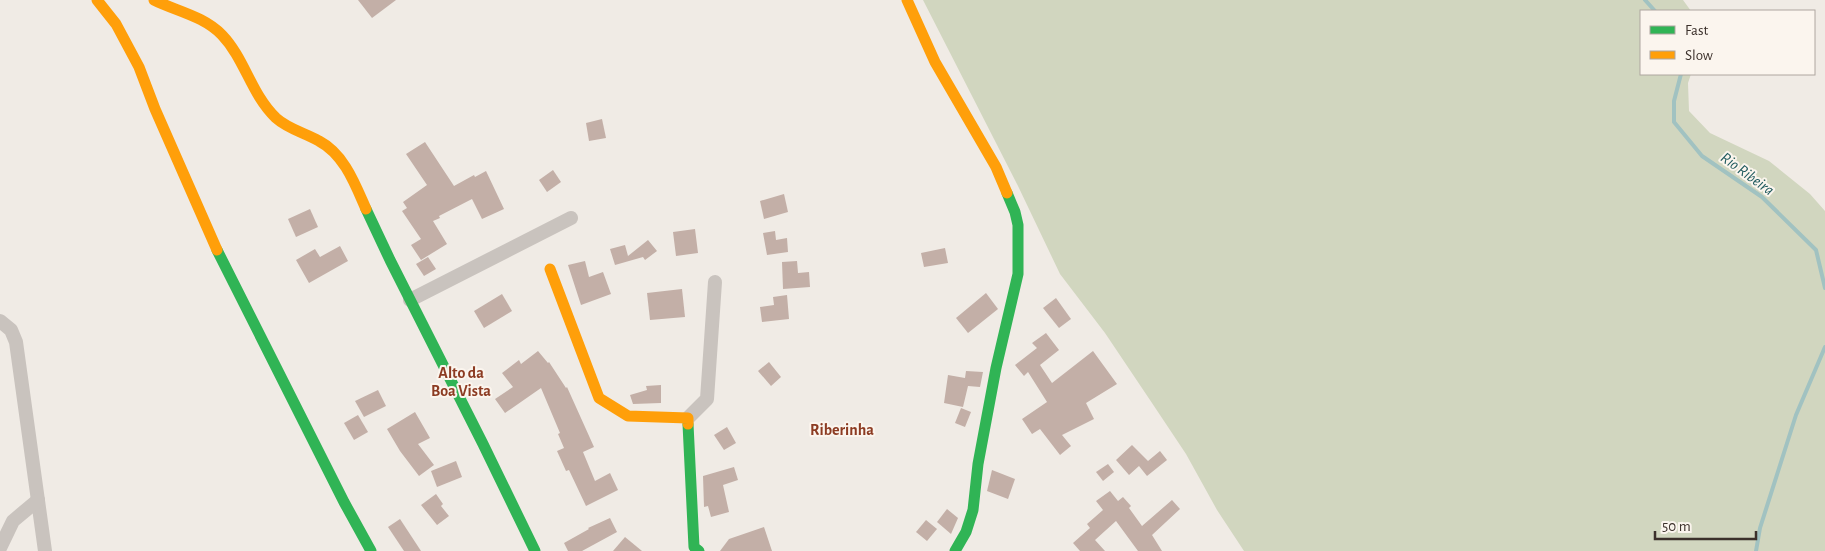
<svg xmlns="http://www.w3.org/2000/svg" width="1825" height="551" font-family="'Alegreya Sans',sans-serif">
<rect width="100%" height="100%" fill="#f0ebe5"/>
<path fill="#d1d6bf" d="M 923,0 L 1683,0 L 1691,11 L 1641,11 L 1641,74 L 1691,74 L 1688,83 L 1689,111 L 1710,133 L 1769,161 L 1810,194 L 1825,211 L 1825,551 L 1244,551 L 1217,510 L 1186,454 L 1152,403 L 1105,333 L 1060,274 L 1018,186 Z"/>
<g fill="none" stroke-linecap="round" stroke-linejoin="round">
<g stroke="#a1c2c1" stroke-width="4">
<path d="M 1645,0 L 1655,11"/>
<path d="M 1681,74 L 1674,101 L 1674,122 L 1702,156 L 1762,197 L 1816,250 L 1825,288"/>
<path d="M 1756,551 L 1760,528 L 1796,415 L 1825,347"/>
</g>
</g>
<g fill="#c3afa7">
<path d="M 358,0 L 396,0 L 372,18 Z"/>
<path d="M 602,119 L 606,138 L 589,141 L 586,123 Z"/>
<path d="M 425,142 L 454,186 L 474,175 L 475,177 L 486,171 L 504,209 L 482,219 L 472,199 L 439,216 L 440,218 L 433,221 L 447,244 L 421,260 L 411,245 L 421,239 L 402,211 L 407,208 L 403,202 L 427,185 L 406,154 Z"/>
<path d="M 553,170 L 561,182 L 547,192 L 539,180 Z"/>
<path d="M 784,194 L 788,212 L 764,219 L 760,201 Z"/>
<path d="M 310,209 L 318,227 L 296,237 L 288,219 Z"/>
<path d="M 695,229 L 698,253 L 676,256 L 673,232 Z"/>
<path d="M 775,231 L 776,240 L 787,238 L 788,252 L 767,255 L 763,233 Z"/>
<path d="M 648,240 L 657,251 L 645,260 L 643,257 L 615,265 L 610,249 L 625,245 L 628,256 Z"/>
<path d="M 340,246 L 348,261 L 309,283 L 296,260 L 315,249 L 320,257 Z"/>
<path d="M 945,248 L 948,263 L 924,267 L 921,253 Z"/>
<path d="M 428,257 L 436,269 L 424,276 L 416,264 Z"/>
<path d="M 585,261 L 589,277 L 603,272 L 611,294 L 581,305 L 568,265 Z"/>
<path d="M 797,261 L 798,273 L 809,272 L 810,287 L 783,289 L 782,262 Z"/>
<path d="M 682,289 L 685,317 L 650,320 L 647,293 Z"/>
<path d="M 986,293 L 998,309 L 968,333 L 956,318 Z"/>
<path d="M 502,294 L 512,311 L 484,328 L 474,311 Z"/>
<path d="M 787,295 L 789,319 L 762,322 L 760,307 L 774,305 L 773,297 Z"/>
<path d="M 1056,298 L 1071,319 L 1059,328 L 1043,308 Z"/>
<path d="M 1046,333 L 1059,350 L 1040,365 L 1052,383 L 1093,351 L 1117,384 L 1086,403 L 1094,419 L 1062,435 L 1071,446 L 1060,455 L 1040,429 L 1032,434 L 1022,419 L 1047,402 L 1028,372 L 1024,376 L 1015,365 L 1037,348 L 1032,343 Z"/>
<path d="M 538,351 L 548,363 L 549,362 L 566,388 L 567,387 L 594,447 L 583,452 L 595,481 L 610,473 L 618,490 L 586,506 L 569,470 L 566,471 L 557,451 L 564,448 L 558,434 L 560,433 L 541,388 L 505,413 L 495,399 L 513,387 L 502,373 L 519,360 L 521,364 Z"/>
<path d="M 769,362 L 781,377 L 771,386 L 758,371 Z"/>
<path d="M 966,371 L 983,372 L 980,387 L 968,386 L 963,407 L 944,403 L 948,375 L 965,378 Z"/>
<path d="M 661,385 L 661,403 L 633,404 L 630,395 L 647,390 L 646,386 Z"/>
<path d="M 378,390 L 386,406 L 364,417 L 355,401 Z"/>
<path d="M 961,408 L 971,412 L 965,427 L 955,423 Z"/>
<path d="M 415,412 L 430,438 L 418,444 L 434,465 L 419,476 L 400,451 L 387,429 Z"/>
<path d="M 358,415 L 368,432 L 354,440 L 344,423 Z"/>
<path d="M 727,427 L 736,443 L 724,450 L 714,435 Z"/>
<path d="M 1132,445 L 1148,461 L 1160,451 L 1167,460 L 1147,476 L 1139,466 L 1129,475 L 1116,460 Z"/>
<path d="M 456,461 L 462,477 L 437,487 L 431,471 Z"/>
<path d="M 1108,464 L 1114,472 L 1103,481 L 1096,472 Z"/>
<path d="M 734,467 L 738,480 L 723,485 L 729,512 L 711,517 L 708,506 L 704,507 L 703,476 Z"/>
<path d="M 992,470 L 1015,479 L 1008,499 L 987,491 Z"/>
<path d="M 1110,491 L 1118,501 L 1123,497 L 1131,506 L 1129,508 L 1142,526 L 1172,500 L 1180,509 L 1152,535 L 1162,551 L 1138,551 L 1116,521 L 1095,540 L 1105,551 L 1080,551 L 1073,543 L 1090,528 L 1087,524 L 1103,510 L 1096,501 Z"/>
<path d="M 436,494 L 443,504 L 441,506 L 449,516 L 437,525 L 421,505 Z"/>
<path d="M 947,509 L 958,518 L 951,534 L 937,522 Z"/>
<path d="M 610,518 L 617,532 L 582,551 L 568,551 L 564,543 L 589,529 L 588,528 Z"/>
<path d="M 400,519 L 421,551 L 404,551 L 388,527 Z"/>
<path d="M 926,520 L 937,529 L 927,541 L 916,532 Z"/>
<path d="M 764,527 L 772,551 L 720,551 L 729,539 Z"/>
<path d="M 625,537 L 642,551 L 613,551 Z"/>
</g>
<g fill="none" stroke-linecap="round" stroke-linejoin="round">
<g stroke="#c9c3be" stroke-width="14">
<path d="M 410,300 L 571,218"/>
<path d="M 0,321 L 11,330 L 16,342 L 45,551"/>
<path d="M 688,418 L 707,399 L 715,282"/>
<path d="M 0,548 L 13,521 L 38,500"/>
</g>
<g stroke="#30b455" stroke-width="11">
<path d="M 366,209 L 390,260 L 483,444 L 535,551"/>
<path d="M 217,250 L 344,502 L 371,551"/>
<path d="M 688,424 L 694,547 L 699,551"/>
<path d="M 955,551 L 966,532 L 973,510 L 978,464 L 996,368 L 1018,274 L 1018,225 L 1015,212 L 1007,193"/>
</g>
<g stroke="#ff9f0a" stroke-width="11">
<path d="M 97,0 L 116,24 L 139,67 L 155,109 L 217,250"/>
<path d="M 154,0 C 176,11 204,16 222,35 C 245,59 251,94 276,118 C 288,129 305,133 319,141 C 344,154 355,184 366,209"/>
<path d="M 907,0 L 935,62 L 996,167 L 1007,193"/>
<path d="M 550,269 L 599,398 L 628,416 L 688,418 L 688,424"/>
</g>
</g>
<g text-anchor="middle" stroke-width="4" stroke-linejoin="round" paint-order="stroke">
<g font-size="16" font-style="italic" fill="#1f5a5e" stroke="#fbf5ee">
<text transform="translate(1748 173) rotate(36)" y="6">Rio Ribeira</text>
</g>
<g font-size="16" font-weight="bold" fill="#8c3b22" stroke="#fbf5ee">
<text x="461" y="378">Alto da<tspan x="461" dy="18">Boa Vista</tspan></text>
<text x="842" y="435">Riberinha</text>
</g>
</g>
<rect x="1640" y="10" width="175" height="65" fill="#fbf5ee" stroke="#aea6a0"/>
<rect x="1650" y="26" width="25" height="8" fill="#30b455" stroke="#aea6a0"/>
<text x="1685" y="35" font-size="15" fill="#3b302b">Fast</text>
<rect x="1650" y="51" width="25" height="8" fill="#ff9f0a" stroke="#aea6a0"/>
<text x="1685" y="60" font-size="15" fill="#3b302b">Slow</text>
<path d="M1655 531v8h101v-8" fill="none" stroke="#3b302b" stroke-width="2.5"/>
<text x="1662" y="531" font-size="15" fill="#3b302b" stroke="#fbf5ee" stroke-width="4" paint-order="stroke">50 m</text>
</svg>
